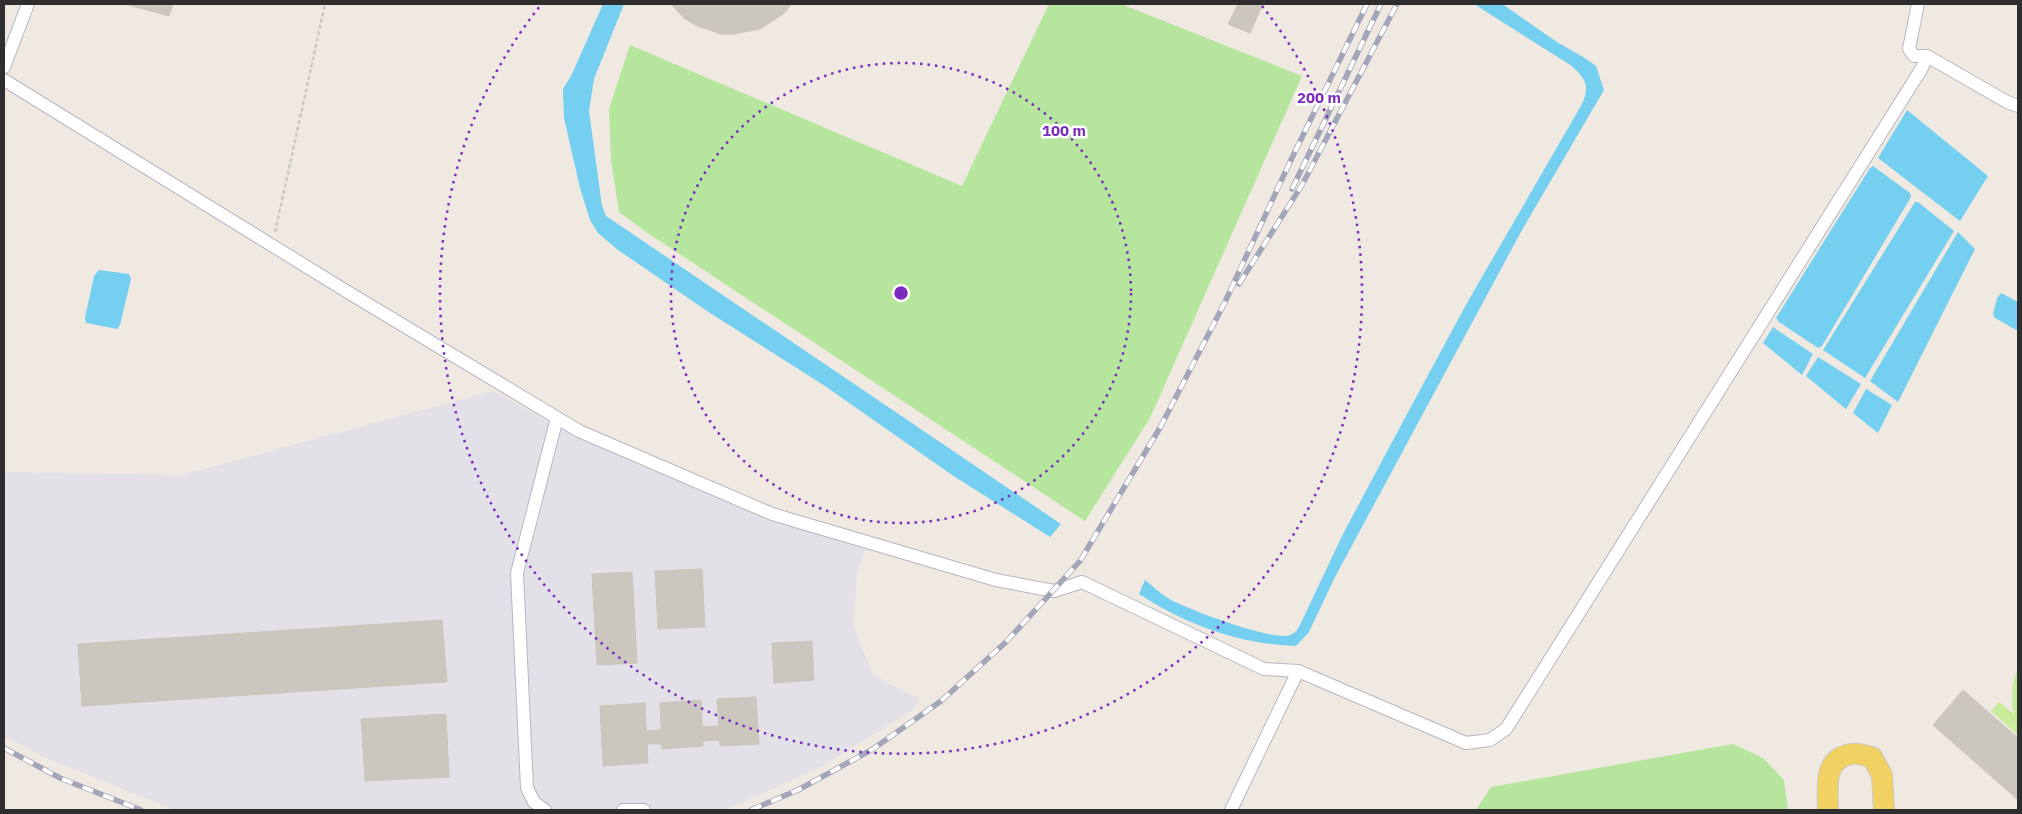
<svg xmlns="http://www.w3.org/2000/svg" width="2022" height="814" font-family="'IBM Plex Sans',sans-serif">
<rect width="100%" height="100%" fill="#efe9e1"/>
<path fill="#e3e1e8" d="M 493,391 L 568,432 L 755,513 L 865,549 L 857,573 L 853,624 L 873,675 L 920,699 L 913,710 L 823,766 L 725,810 L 175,810 L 44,757 L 4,736 L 4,472 L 182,475 Z"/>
<g fill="#b6e59e">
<path d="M 1049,4 L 1121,4 L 1302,76 L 1150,418 L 1085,521 L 646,232 L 619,212 L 611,161 L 609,109 L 630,45 L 962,186 Z"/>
<path d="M 1733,744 L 1763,758 L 1784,780 L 1788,810 L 1476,810 L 1491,787 Z"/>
</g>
<path fill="#c9ec9a" d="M 2018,669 L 2018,735 L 1991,711 L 1999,702 L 2014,714 C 2011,699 2011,683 2018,669 Z"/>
<g fill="#75cff0">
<path d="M 603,4 L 624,4 L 594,79 L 589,111 L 602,206 L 606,216 L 1061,524 L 1050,537 L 952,475 L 825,386 L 710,313 L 618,250 L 598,233 L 590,220 L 580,188 L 564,118 L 563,89 L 572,74 Z"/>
<path d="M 1474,4 L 1502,4 L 1557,42 L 1583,57 L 1596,66 L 1604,90 L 1522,230 L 1335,577 L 1309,632 L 1296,646 C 1241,645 1185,624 1139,594 L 1145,580 C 1152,585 1158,592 1166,597 C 1183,608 1274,642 1290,635 C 1294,634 1297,630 1299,627 L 1343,534 L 1407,414 L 1467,303 L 1582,104 C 1590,85 1586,80 1572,66 Z"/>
<path d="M 1907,110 L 1988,176 L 1960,221 L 1878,158 Z"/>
<path d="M 1873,166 L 1910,193 L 1911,197 L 1822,346 L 1818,348 L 1779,322 L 1776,318 L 1870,168 Z"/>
<path d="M 1915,202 L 1918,202 L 1954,231 L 1865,378 L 1823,350 Z"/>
<path d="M 1958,232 L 1975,249 L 1898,402 L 1870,381 Z"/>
<path d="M 99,270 L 129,274 L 131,279 L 120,325 L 117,329 L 86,323 L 85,318 L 94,276 Z"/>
<path d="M 2001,293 L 2018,302 L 2018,331 L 1995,318 L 1993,314 L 1997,298 Z"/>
<path d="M 1773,327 L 1813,354 L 1802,375 L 1763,343 Z"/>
<path d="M 1818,357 L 1861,384 L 1846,409 L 1806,376 Z"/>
<path d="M 1866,389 L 1892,405 L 1878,433 L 1853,413 Z"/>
</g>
<g fill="#cbc7bf" stroke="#cbc5ba">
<path d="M 125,4 L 173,4 L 169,16 Z"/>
<path d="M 671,4 L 792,4 L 783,14 L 760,29 L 734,34 L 721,34 L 695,25 L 684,18 Z"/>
<path d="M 1238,4 L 1263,4 L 1250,33 L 1228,24 Z"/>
<path d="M 702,569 L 705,627 L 658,629 L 655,571 Z"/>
<path d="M 632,572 L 637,663 L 597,665 L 592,574 Z"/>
<path d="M 442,620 L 447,682 L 82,706 L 78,644 Z"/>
<path d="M 812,641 L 814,680 L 774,683 L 772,643 Z"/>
<path d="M 1963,690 L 2018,738 L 2018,800 L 1933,725 Z"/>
<path d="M 756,697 L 759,744 L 720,746 L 717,699 Z"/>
<path d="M 701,700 L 703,746 L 662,749 L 660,703 Z"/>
<path d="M 645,703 L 648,763 L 603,766 L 600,706 Z"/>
<path d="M 446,714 L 449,777 L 365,781 L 361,719 Z"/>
<path d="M 719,726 L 720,740 L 703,741 L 702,727 Z"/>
<path d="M 661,730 L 662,744 L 647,744 L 646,731 Z"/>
</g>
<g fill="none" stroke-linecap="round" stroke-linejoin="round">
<g stroke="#b4b7c1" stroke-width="14">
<g id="street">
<path d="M 1918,4 L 1909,49 L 1914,56 L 1927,56 L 2007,102 L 2018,106"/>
<path d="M 4,67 L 28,4"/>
<path d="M 4,80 L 346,291 L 579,431 L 772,514 L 996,580 L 1054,591 L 1082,582 L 1264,669 L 1298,671"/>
<path d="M 545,810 L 534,802 L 527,788 L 517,573 L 557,418"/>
<path d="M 623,810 L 644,810"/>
<path d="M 1231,810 L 1298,671 L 1466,743 L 1490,740 L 1506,729 L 1922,68 L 1927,56"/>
</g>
</g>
<g stroke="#c9c9c9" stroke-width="22">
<path id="primary" d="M 1828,810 C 1828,789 1822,758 1852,754 C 1858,753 1866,756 1872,757 L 1882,775 L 1884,810"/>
</g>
<path stroke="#c9c9c9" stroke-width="2.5" stroke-dasharray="4 2.5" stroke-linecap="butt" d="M 275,232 L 325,4"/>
<use href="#street" stroke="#fff" stroke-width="12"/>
<use href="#primary" stroke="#f2d163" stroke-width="20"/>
<g stroke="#a3a6b8" stroke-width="5.5">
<g id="rail">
<path d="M 1292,189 L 1381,4"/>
<path d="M 1239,284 L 1302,185 L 1397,4"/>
<path d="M 4,748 L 60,778 L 141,810"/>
<path d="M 751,810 L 798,790 L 873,749 L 941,701 L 1006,642 L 1080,561 L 1161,426 L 1224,304 L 1290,162 L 1367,4"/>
</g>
</g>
<use href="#rail" stroke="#fff" stroke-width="4" stroke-dasharray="11" stroke-linecap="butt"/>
</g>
<g fill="none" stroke="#7b2cbf" stroke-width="2.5" stroke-dasharray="2.5 5">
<circle cx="901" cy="293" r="230"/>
<path d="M1262 6A461 461 0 1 1 540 6"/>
</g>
<circle cx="901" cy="293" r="8" fill="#7b2cbf" stroke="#fff" stroke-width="2.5"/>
<g font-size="15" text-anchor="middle" font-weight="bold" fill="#7b2cbf" stroke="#fff" stroke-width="5" stroke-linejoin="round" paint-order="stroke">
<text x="1319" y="103">200 m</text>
<text x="1064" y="136">100 m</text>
</g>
<rect width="2022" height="814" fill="none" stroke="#2e2e2e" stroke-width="10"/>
</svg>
